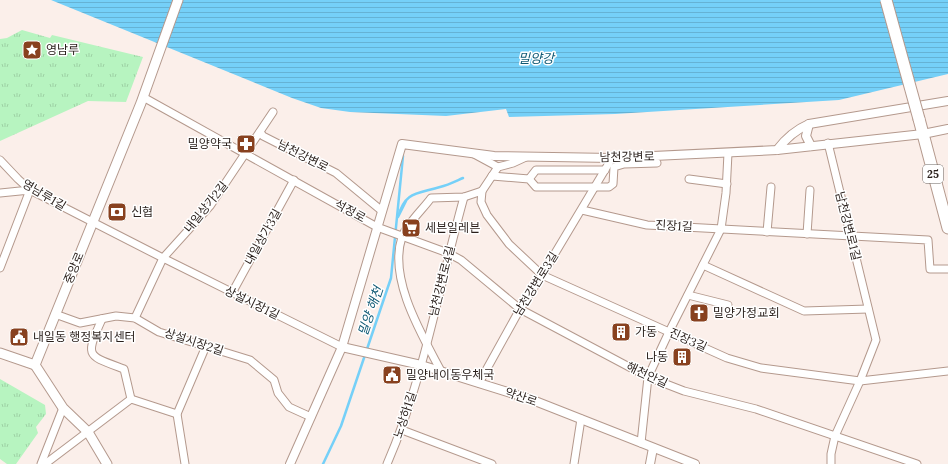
<svg xmlns="http://www.w3.org/2000/svg" width="948" height="464" font-family="Lora,'Noto Sans KR',serif">
<defs>
<pattern id="grass-tufts" width="24" height="20" patternUnits="userSpaceOnUse"><rect width="24" height="20" fill="#b7f4c0"/><path d="M3 7l-1-3M5 7V3M7 7l1-3M15 17l-1-3M17 17v-4M19 17l1-3" fill="none" stroke="#9dd1a4"/></pattern>
<pattern id="water-rules" width="6" height="5" patternUnits="userSpaceOnUse"><rect width="6" height="5" fill="#75d0f8"/><path d="M0 2.5h6" fill="none" stroke="#65b2d4"/></pattern>
</defs>
<rect width="100%" height="100%" fill="#fbefea"/>
<g fill="url(#grass-tufts)">
<path d="M 22,30 L 50,38 L 52,35 L 143,57 L 126,102 L 88,101 L 0,141 L 0,39 L 7,38 Z"/>
<path d="M 0,379 L 45,405 L 46,414 L 36,427 L 38,433 L 16,464 L 7,464 L 0,459 Z"/>
</g>
<path fill="url(#water-rules)" d="M 51,0 L 948,0 L 948,74 L 839,100 L 615,114 L 509,117 L 506,109 L 446,116 L 350,112 L 321,108 L 292,98 Z"/>
<g fill="none" stroke-linecap="round" stroke-linejoin="round">
<g stroke="#75d0f8" stroke-width="2.5">
<path d="M 406,201 L 398,217 C 405,191 417,194 440,187 C 448,185 456,181 463,178"/>
<path d="M 323,464 L 341,426 L 391,278 L 403,156"/>
</g>
<g stroke="#b4998d" stroke-width="9">
<g id="minor">
<path d="M 143,97 L 377,227 L 448,253 L 461,260 L 520,309 L 648,377 L 684,391 L 756,409 L 917,464"/>
<path d="M 260,132 L 263,136 L 336,173 L 382,211"/>
<path d="M 828,143 L 876,340 L 860,381 L 835,436 L 831,454 L 831,464"/>
<path d="M 474,154 L 498,167"/>
<path d="M 0,160 L 18,179 L 30,190 L 163,258 L 342,347"/>
<path d="M 492,176 L 529,179 L 536,187 L 609,187 L 613,184 L 614,167 L 624,164 L 657,163"/>
<path d="M 529,179 L 536,170 L 605,170"/>
<path d="M 689,179 L 727,184"/>
<path d="M 482,191 L 481,202 L 487,215 L 509,244 L 542,275 L 727,358 L 761,368 L 860,381 L 948,371"/>
<path d="M 0,193 L 30,190 L 0,268"/>
<path d="M 582,210 L 647,225 L 928,240 L 930,269 L 948,269"/>
<path d="M 767,232 L 771,187"/>
<path d="M 807,234 L 810,190"/>
<path d="M 703,265 L 804,311 L 868,309"/>
<path d="M 232,293 L 294,180"/>
<path d="M 688,295 L 728,305"/>
<path d="M 55,314 L 80,323 L 116,316 L 135,318 L 159,332 L 250,360 L 274,380 L 278,393 L 289,407 L 311,417"/>
<path d="M 135,318 L 163,258 L 210,206 L 273,112"/>
<path d="M 102,319 C 85,357 86,355 124,369 L 131,399"/>
<path d="M 441,371 C 422,335 388,279 402,237 C 405,226 424,208 431,198 L 464,197 L 482,191 L 498,167 L 513,163 L 526,157"/>
<path d="M 479,383 L 520,309 L 542,275 L 612,158"/>
<path d="M 402,430 L 492,464"/>
<path d="M 641,443 L 648,377 L 669,332 L 721,229 L 726,193 L 728,153"/>
<path d="M 41,464 L 63,408"/>
<path d="M 45,464 L 131,399 L 177,414"/>
<path d="M 185,464 L 177,414 L 206,346"/>
<path d="M 387,464 C 424,379 439,286 464,197"/>
<path d="M 574,464 L 581,419"/>
</g>
</g>
<g stroke="#b4998d" stroke-width="10">
<g id="tertiary">
<path d="M 809,124 L 806,136 L 811,146"/>
<path d="M 777,150 C 786,138 795,130 809,124 L 948,101"/>
<path d="M 342,347 L 421,365 L 530,399 L 695,464"/>
<path d="M 290,464 L 342,347 L 402,144 L 494,156 L 612,158 L 777,150 L 923,134 L 948,129"/>
<path d="M 650,464 L 653,448"/>
</g>
</g>
<g stroke="#b4998d" stroke-width="11">
<g id="secondary">
<path d="M 0,353 L 35,365"/>
<path d="M 107,464 L 88,432 L 63,408 L 35,365 L 141,103 L 178,0"/>
</g>
</g>
<g stroke="#b4998d" stroke-width="13">
<path id="primary" d="M 919,119 L 948,228"/>
</g>
<use href="#minor" stroke="#fff" stroke-width="7"/>
<use href="#tertiary" stroke="#fff" stroke-width="8"/>
<use href="#secondary" stroke="#fff" stroke-width="9"/>
<use href="#primary" stroke="#fff" stroke-width="11"/>
<g stroke="#b4998d" stroke-width="13" stroke-linecap="butt">
<path id="primary-bridge" d="M 886,0 L 919,119"/>
</g>
<use href="#primary-bridge" stroke="#fff" stroke-width="11"/>
</g>
<defs>
<g id="sight-square" transform="scale(1)"><rect x="-9" y="-9" width="18" height="18" rx="4" fill="#88411f" stroke="#fff"/><path d="M0-6L1.8-2.2L6-1.7L2.9 1.2L3.7 5.4L0 3.3L-3.7 5.4L-2.9 1.2L-6-1.7L-1.8-2.2Z" fill="#fff"/></g>
<g id="pharmacy-square" transform="scale(1)"><rect x="-9" y="-9" width="18" height="18" rx="4" fill="#88411f" stroke="#fff"/><path d="M-2-6h4v4h4v4h-4v4h-4v-4h-4v-4h4Z" fill="#fff"/></g>
<g id="bank-square" transform="scale(1)"><rect x="-9" y="-9" width="18" height="18" rx="4" fill="#88411f" stroke="#fff"/><path d="M-6-4H6V4H-6ZM0-2.3a2.3 2.3 0 1 0 0 4.6a2.3 2.3 0 1 0 0-4.6Z" fill="#fff"/></g>
<g id="supermarket-square" transform="scale(1)"><rect x="-9" y="-9" width="18" height="18" rx="4" fill="#88411f" stroke="#fff"/><path d="M-6-5.5h2.5l.6 2H6L4.5 2H-2.5L-4.4-4H-6ZM-1.5 3.2a1.3 1.3 0 1 0 .1 0ZM3 3.2a1.3 1.3 0 1 0 .1 0Z" fill="#fff"/></g>
<g id="church-square" transform="scale(1)"><rect x="-9" y="-9" width="18" height="18" rx="4" fill="#88411f" stroke="#fff"/><path d="M-1.2-6h2.4v3.5h3.3v2.4h-3.3V6h-2.4V-.1h-3.3v-2.4h3.3Z" fill="#fff"/></g>
<g id="building-square" transform="scale(1)"><rect x="-9" y="-9" width="18" height="18" rx="4" fill="#88411f" stroke="#fff"/><path d="M-4-6H4V6H1V3H-1V6H-4ZM-2.5-4.3h1.7v1.8h-1.7ZM.8-4.3h1.7v1.8H.8ZM-2.5-1h1.7V.8h-1.7ZM.8-1h1.7V.8H.8Z" fill="#fff"/></g>
<g id="civic-square" transform="scale(1)"><rect x="-9" y="-9" width="18" height="18" rx="4" fill="#88411f" stroke="#fff"/><path d="M-.6-6.5H3V-4.5H.6V-3L4-1V1h2V6H-6V1h2V-1L-.6-3ZM-1.2 2.5V6h2.4V2.5Z" fill="#fff"/></g>
</defs>
<g fill-rule="evenodd">
<use href="#sight-square" x="32" y="50"/>
<use href="#pharmacy-square" x="246" y="144"/>
<use href="#bank-square" x="117" y="212"/>
<use href="#supermarket-square" x="411" y="228"/>
<use href="#church-square" x="699" y="313"/>
<use href="#building-square" x="621" y="332"/>
<use href="#civic-square" x="19" y="337"/>
<use href="#building-square" x="682" y="357"/>
<use href="#civic-square" x="392" y="375"/>
</g>
<g text-anchor="middle" stroke-width="3" stroke-linejoin="round" paint-order="stroke">
<rect fill="#fff" stroke="#69625f" stroke-width="1" x="923" y="165" width="20" height="18" rx="3"/>
<g font-size="11" font-weight="bold" fill="#291f1b">
<text x="933" y="178">25</text>
</g>
<g font-size="12" fill="#291f1b" stroke="#fff" text-anchor="start">
<text x="46" y="54">영남루</text>
<text x="232" y="148" text-anchor="end">밀양약국</text>
<text x="131" y="216">신협</text>
<text x="425" y="232">세븐일레븐</text>
<text x="713" y="317">밀양가정교회</text>
<text x="635" y="336">가동</text>
<text x="33" y="341">내일동 행정복지센터</text>
<text x="668" y="361" text-anchor="end">나동</text>
<text x="406" y="379">밀양내이동우체국</text>
</g>
<g font-size="12" fill="#291f1b" stroke="#fff">
<text transform="translate(303 156) rotate(27)" y="4">남천강변로</text>
<text transform="translate(627 157) rotate(-1)" y="4">남천강변로</text>
<text transform="translate(44 195) rotate(31)" y="4">영남루1길</text>
<text transform="translate(206 207) rotate(-51)" y="4">내일상가2길</text>
<text transform="translate(350 211) rotate(29)" y="4">석정로</text>
<text transform="translate(674 226) rotate(3)" y="4">진장1길</text>
<text transform="translate(848 226) rotate(76)" y="4">남천강변로1길</text>
<text transform="translate(263 237) rotate(-61)" y="4">내일상가3길</text>
<text transform="translate(74 268) rotate(-67)" y="4">중앙로</text>
<text transform="translate(442 281) rotate(-76)" y="4">남천강변로4길</text>
<text transform="translate(536 284) rotate(-58)" y="4">남천강변로3길</text>
<text transform="translate(252 303) rotate(26)" y="4">상설시장1길</text>
<text transform="translate(688 340) rotate(24)" y="4">진장3길</text>
<text transform="translate(194 342) rotate(18)" y="4">상설시장2길</text>
<text transform="translate(647 375) rotate(25)" y="4">해천안길</text>
<text transform="translate(521 397) rotate(19)" y="4">약산로</text>
<text transform="translate(405 415) rotate(-72)" y="4">노상하1길</text>
</g>
<g font-size="13" font-style="italic" fill="#0f5974" stroke="#fff">
<text x="536" y="63">밀양강</text>
<text transform="translate(370 311) rotate(-71)" y="5">밀양 해천</text>
</g>
</g>
</svg>
